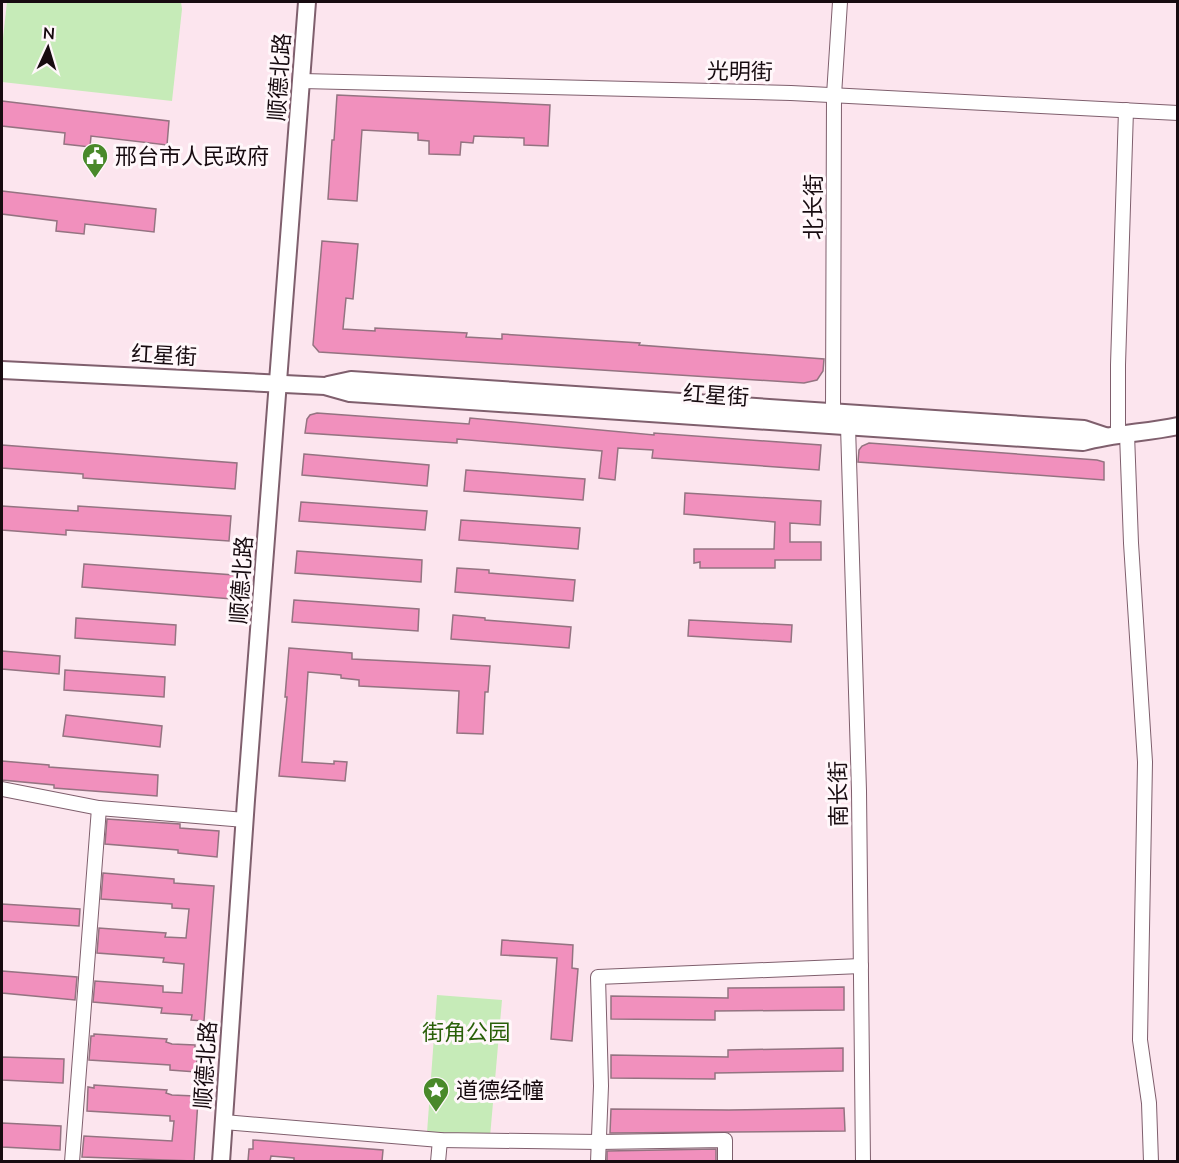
<svg xmlns="http://www.w3.org/2000/svg" width="1179" height="1163" font-family="Mulish,'Noto Sans SC',sans-serif">
<rect width="100%" height="100%" fill="#fce5ee"/>
<g fill="#c6ebb8">
<path d="M 7,2 L 181,2 L 182,9 L 172,101 L 2,82 L 2,47 Z"/>
<path d="M 437,995 L 502,1000 L 490,1137 L 427,1133 Z"/>
</g>
<g fill="#f190bd" stroke="#947381" stroke-width="1.5">
<path d="M 337,95 L 550,105 L 548,146 L 524,145 L 524,138 L 474,136 L 473,143 L 461,142 L 460,155 L 429,154 L 429,141 L 418,140 L 418,133 L 362,130 L 357,201 L 328,199 L 332,140 L 334,140 Z"/>
<path d="M 2,101 L 169,121 L 167,145 L 91,136 L 90,147 L 64,144 L 65,133 L 2,126 Z"/>
<path d="M 2,191 L 156,209 L 154,232 L 85,224 L 84,234 L 56,231 L 57,221 L 2,214 Z"/>
<path d="M 322,241 L 358,244 L 353,299 L 346,298 L 343,329 L 375,331 L 375,328 L 467,333 L 466,337 L 502,339 L 502,334 L 640,343 L 639,345 L 824,359 L 823,371 L 817,380 L 804,383 L 319,352 L 313,345 Z"/>
<path d="M 317,413 L 469,424 L 470,418 L 654,435 L 654,433 L 821,445 L 819,470 L 652,458 L 653,450 L 618,448 L 615,480 L 599,478 L 602,451 L 457,439 L 457,443 L 305,433 L 307,419 L 310,415 Z"/>
<path d="M 869,443 L 1097,460 L 1104,462 L 1104,480 L 858,462 L 859,450 L 862,446 Z"/>
<path d="M 2,445 L 237,463 L 235,489 L 83,478 L 83,474 L 2,468 Z"/>
<path d="M 304,454 L 429,465 L 427,486 L 302,475 Z"/>
<path d="M 466,470 L 585,479 L 583,500 L 464,491 Z"/>
<path d="M 685,493 L 821,501 L 820,525 L 790,523 L 790,542 L 821,542 L 821,560 L 775,560 L 775,568 L 700,568 L 700,562 L 694,563 L 694,549 L 774,549 L 775,522 L 684,514 Z"/>
<path d="M 301,502 L 427,511 L 425,530 L 299,521 Z"/>
<path d="M 2,506 L 78,511 L 78,506 L 231,516 L 229,541 L 66,530 L 66,535 L 2,530 Z"/>
<path d="M 461,520 L 580,528 L 578,549 L 459,540 Z"/>
<path d="M 297,551 L 422,560 L 421,582 L 295,573 Z"/>
<path d="M 84,564 L 234,575 L 232,599 L 82,587 Z"/>
<path d="M 457,568 L 489,570 L 489,573 L 575,580 L 573,601 L 455,592 Z"/>
<path d="M 294,600 L 419,609 L 418,631 L 292,622 Z"/>
<path d="M 453,615 L 485,618 L 485,620 L 571,627 L 569,648 L 451,639 Z"/>
<path d="M 76,618 L 176,625 L 175,645 L 75,638 Z"/>
<path d="M 689,620 L 792,625 L 791,642 L 688,636 Z"/>
<path d="M 289,648 L 352,653 L 352,659 L 490,666 L 488,692 L 485,692 L 483,734 L 457,733 L 459,691 L 359,686 L 359,680 L 341,678 L 341,675 L 308,672 L 302,762 L 334,764 L 334,761 L 347,762 L 345,781 L 279,776 L 287,697 L 285,697 Z"/>
<path d="M 2,651 L 60,656 L 59,674 L 2,669 Z"/>
<path d="M 65,670 L 165,677 L 164,697 L 64,690 Z"/>
<path d="M 66,715 L 162,726 L 160,747 L 63,736 Z"/>
<path d="M 2,761 L 49,765 L 49,767 L 158,775 L 157,796 L 54,788 L 54,785 L 2,780 Z"/>
<path d="M 107,819 L 180,824 L 180,828 L 219,831 L 217,857 L 178,853 L 178,850 L 105,844 Z"/>
<path d="M 103,873 L 174,879 L 174,883 L 214,886 L 204,1021 L 191,1020 L 192,1015 L 161,1013 L 162,1008 L 93,1002 L 95,981 L 163,986 L 163,992 L 182,993 L 184,964 L 163,962 L 164,958 L 97,953 L 99,928 L 166,933 L 165,937 L 186,938 L 189,909 L 172,908 L 172,904 L 101,899 Z"/>
<path d="M 2,904 L 80,909 L 79,926 L 2,921 Z"/>
<path d="M 502,940 L 573,945 L 572,968 L 578,969 L 572,1041 L 551,1039 L 557,958 L 501,955 Z"/>
<path d="M 2,971 L 77,977 L 75,1000 L 2,993 Z"/>
<path d="M 844,987 L 844,1010 L 715,1011 L 715,1020 L 611,1019 L 611,996 L 728,998 L 728,988 Z"/>
<path d="M 94,1034 L 167,1039 L 166,1042 L 172,1044 L 195,1045 L 195,1048 L 198,1049 L 196,1072 L 170,1070 L 170,1065 L 89,1060 L 91,1036 L 94,1036 Z"/>
<path d="M 843,1048 L 843,1071 L 715,1073 L 715,1079 L 611,1078 L 611,1055 L 728,1057 L 728,1050 Z"/>
<path d="M 2,1057 L 64,1059 L 63,1083 L 2,1080 Z"/>
<path d="M 94,1085 L 167,1090 L 166,1093 L 172,1095 L 195,1096 L 195,1100 L 198,1100 L 194,1161 L 82,1157 L 84,1136 L 172,1141 L 174,1121 L 170,1121 L 170,1116 L 87,1111 L 88,1087 L 94,1088 Z"/>
<path d="M 844,1108 L 845,1131 L 610,1133 L 611,1109 L 729,1110 Z"/>
<path d="M 2,1123 L 61,1126 L 60,1150 L 2,1147 Z"/>
<path d="M 253,1140 L 383,1150 L 382,1161 L 294,1161 L 294,1158 L 271,1156 L 270,1161 L 248,1161 L 249,1149 L 253,1149 Z"/>
<path d="M 716,1149 L 716,1161 L 607,1161 L 607,1151 Z"/>
</g>
<g fill="none" stroke-linecap="round" stroke-linejoin="round">
<g stroke="#7f5f6d" stroke-width="16">
<g id="minor">
<path d="M 302,81 L 791,93 L 1178,113"/>
<path d="M 833,412 L 834,95 L 840,2"/>
<path d="M 848,426 L 859,791 L 863,1162"/>
<path d="M 1127,434 L 1131,543 L 1145,762 L 1140,1040 L 1149,1103 L 1151,1162"/>
<path d="M 1118,435 L 1118,365 L 1126,110"/>
<path d="M 2,789 L 99,808 L 245,820"/>
<path d="M 224,1122 L 440,1140 L 599,1142 L 725,1140 L 725,1162"/>
<path d="M 72,1162 L 99,808"/>
<path d="M 438,1162 L 440,1140"/>
<path d="M 598,1162 L 601,1086 L 598,977 L 861,966"/>
</g>
</g>
<g stroke="#7f5f6d" stroke-width="20">
<g id="tertiary">
<path d="M 2,370 L 325,386 L 350,393 L 1083,442 C 1114,433 1146,433 1178,426"/>
<path d="M 328,385 L 351,380 L 1084,429 L 1105,436"/>
<path d="M 221,1162 L 246,800 L 307,2"/>
</g>
</g>
<use href="#minor" stroke="#fff" stroke-width="14"/>
<use href="#tertiary" stroke="#fff" stroke-width="16"/>
</g>
<defs>
<g id="civic-pin" transform="scale(1.35)"><path d="M0 17L-7.5 6A9.5 9.5 0 1 1 7.5 6Z" fill="#49892a" stroke="#fff7fa"/><path d="M-.6-6.5H3V-4.5H.6V-3L4-1V1h2V6H-6V1h2V-1L-.6-3ZM-1.2 2.5V6h2.4V2.5Z" fill="#fff"/></g>
<g id="sight-pin" transform="scale(1.35)"><path d="M0 17L-7.5 6A9.5 9.5 0 1 1 7.5 6Z" fill="#49892a" stroke="#fff7fa"/><path d="M0-6L1.8-2.2L6-1.7L2.9 1.2L3.7 5.4L0 3.3L-3.7 5.4L-2.9 1.2L-6-1.7L-1.8-2.2Z" fill="#fff"/></g>
</defs>
<g fill-rule="evenodd">
<use href="#civic-pin" x="95" y="156"/>
<use href="#sight-pin" x="436" y="1090"/>
</g>
<g text-anchor="middle" stroke-width="6" stroke-linejoin="round" paint-order="stroke">
<g font-size="22" fill="#170b10" stroke="#fff7fa">
<text transform="translate(740 71) rotate(1)" y="8">光明街</text>
<text transform="translate(279 77) rotate(-86)" y="8">顺德北路</text>
<text transform="translate(813 207) rotate(-90)" y="8">北长街</text>
<text transform="translate(164 355) rotate(3)" y="8">红星街</text>
<text transform="translate(716 395) rotate(4)" y="8">红星街</text>
<text transform="translate(241 580) rotate(-86)" y="8">顺德北路</text>
<text transform="translate(838 794) rotate(-91)" y="8">南长街</text>
<text transform="translate(205 1065) rotate(-86)" y="8">顺德北路</text>
</g>
<g font-size="22" fill="#170b10" stroke="#fff7fa" text-anchor="start">
<text x="115" y="164">邢台市人民政府</text>
<text x="456" y="1098">道德经幢</text>
</g>
<g font-size="22" fill="#295f08" stroke="#fff7fa">
<text x="466" y="1040">街角公园</text>
</g>
</g>
<rect width="1179" height="1163" fill="none" stroke="#170b10" stroke-width="6"/>
<g transform="translate(48 48) rotate(4)" stroke="#fff7fa" stroke-width="4.5" paint-order="stroke">
<path d="M0-4.5L10 22L0 15L-10 22Z" fill="#170b10"/>
<text y="-9" font-size="16" font-weight="bold" text-anchor="middle" fill="#170b10">N</text>
</g>
</svg>
